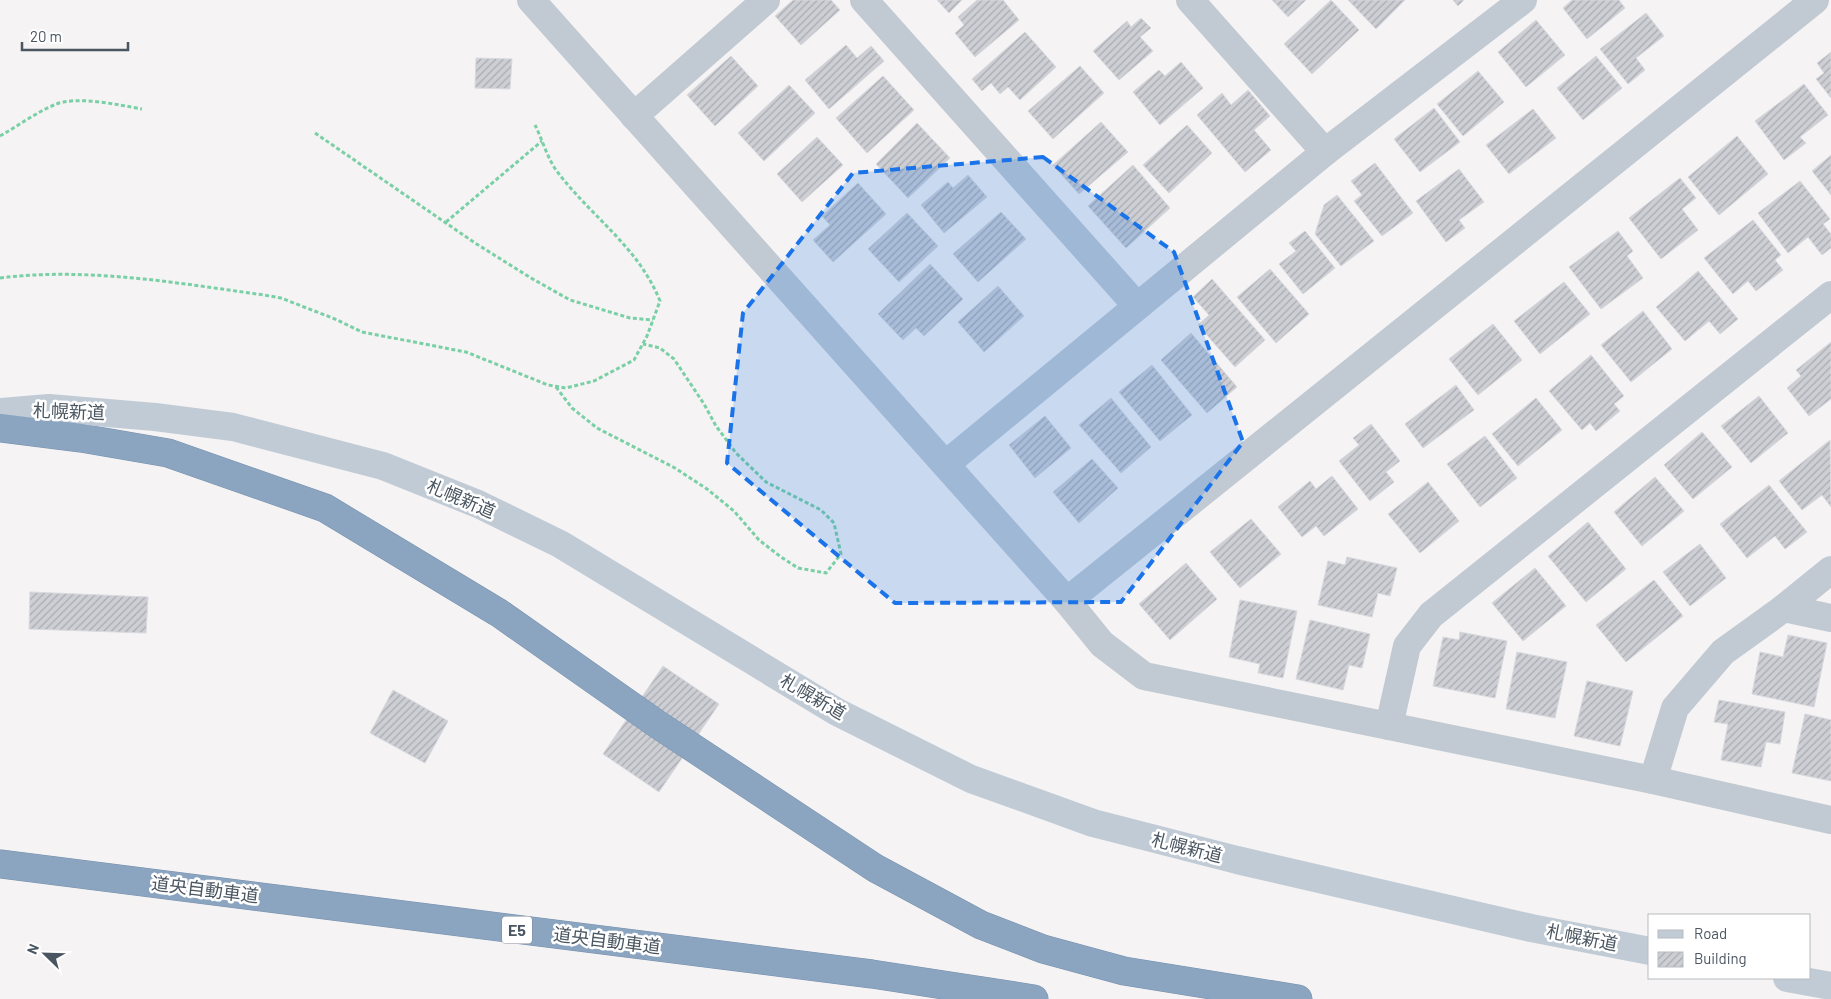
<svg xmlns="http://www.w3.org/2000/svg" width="1831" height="999" font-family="Barlow,'Noto Sans JP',sans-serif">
<defs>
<pattern id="building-hatch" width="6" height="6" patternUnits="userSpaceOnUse" patternTransform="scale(1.25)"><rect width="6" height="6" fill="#cdcfd5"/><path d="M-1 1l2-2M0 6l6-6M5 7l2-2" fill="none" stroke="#a8abb0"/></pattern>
</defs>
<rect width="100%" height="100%" fill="#f5f3f3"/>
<g fill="url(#building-hatch)" stroke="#d7d9de">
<path d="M 793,0 L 831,0 L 840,10 L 801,45 L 775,16 Z"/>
<path d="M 937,0 L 962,0 L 949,13 Z"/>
<path d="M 977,0 L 1003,0 L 1019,20 L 975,57 L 955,33 L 964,25 L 958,17 Z"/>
<path d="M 1272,0 L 1306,0 L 1288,17 Z"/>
<path d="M 1331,0 L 1359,30 L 1312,74 L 1284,44 Z"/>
<path d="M 1348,0 L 1405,0 L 1376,29 Z"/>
<path d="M 1453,0 L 1464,0 L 1458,6 Z"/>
<path d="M 1572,0 L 1619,0 L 1625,8 L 1587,39 L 1563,8 Z"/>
<path d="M 1646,13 L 1664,36 L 1636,58 L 1645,70 L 1628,84 L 1600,49 Z"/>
<path d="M 1141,18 L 1151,28 L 1140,37 L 1153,51 L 1119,80 L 1093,51 L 1127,21 L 1131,27 Z"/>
<path d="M 1536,20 L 1565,55 L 1526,87 L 1498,52 Z"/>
<path d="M 1025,32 L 1056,67 L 1020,100 L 1008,87 L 1000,94 L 991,83 L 982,91 L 972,79 Z"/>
<path d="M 846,45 L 857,58 L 871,46 L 884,61 L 829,109 L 805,80 Z"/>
<path d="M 1831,52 L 1831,98 L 1816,79 L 1824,73 L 1817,63 Z"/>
<path d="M 731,56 L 758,86 L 715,126 L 687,95 Z"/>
<path d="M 1596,56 L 1622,88 L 1583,120 L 1557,88 Z"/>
<path d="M 476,58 L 512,59 L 510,89 L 475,88 Z"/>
<path d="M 1181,62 L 1203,88 L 1160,125 L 1133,92 L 1159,70 L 1165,76 Z"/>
<path d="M 1080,66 L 1104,93 L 1053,139 L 1028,111 Z"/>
<path d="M 1478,71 L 1504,102 L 1463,136 L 1437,104 Z"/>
<path d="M 883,76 L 914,110 L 867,153 L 836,118 Z"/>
<path d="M 1804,84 L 1828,115 L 1800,137 L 1806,143 L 1784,160 L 1755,121 Z"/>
<path d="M 789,85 L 815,113 L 764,161 L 738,133 Z"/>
<path d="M 1248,90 L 1270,116 L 1254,130 L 1271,150 L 1245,172 L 1197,115 L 1222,93 L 1231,105 Z"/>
<path d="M 1434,108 L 1460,142 L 1420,172 L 1394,139 Z"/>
<path d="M 1533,109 L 1556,138 L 1509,174 L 1486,145 Z"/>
<path d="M 1101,122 L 1128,152 L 1079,194 L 1053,165 Z"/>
<path d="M 917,123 L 950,158 L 908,198 L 876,164 Z"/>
<path d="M 1187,125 L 1212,153 L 1169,193 L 1143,165 Z"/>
<path d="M 1737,136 L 1768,174 L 1719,215 L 1688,177 Z"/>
<path d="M 817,137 L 843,165 L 802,202 L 777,174 Z"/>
<path d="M 1831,155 L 1831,195 L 1812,171 Z"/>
<path d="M 1375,163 L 1413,213 L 1382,236 L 1354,201 L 1362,195 L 1351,181 Z"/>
<path d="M 1133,165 L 1170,208 L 1126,248 L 1088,206 Z"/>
<path d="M 1459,169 L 1484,202 L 1459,220 L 1465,228 L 1446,242 L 1416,201 Z"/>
<path d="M 968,175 L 987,197 L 944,233 L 921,205 L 948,182 L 953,188 Z"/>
<path d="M 1680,178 L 1696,198 L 1682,209 L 1698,230 L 1661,259 L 1629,218 Z"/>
<path d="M 1800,181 L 1830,219 L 1823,224 L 1831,234 L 1831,248 L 1822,255 L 1808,237 L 1788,253 L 1758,213 Z"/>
<path d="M 858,183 L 886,214 L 833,262 L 813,240 L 830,225 L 822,216 Z"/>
<path d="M 1337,195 L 1374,241 L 1341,266 L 1315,234 L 1324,205 Z"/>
<path d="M 1001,212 L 1026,239 L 978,282 L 953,254 Z"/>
<path d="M 907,213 L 938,246 L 899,282 L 868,249 Z"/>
<path d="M 1753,220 L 1781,255 L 1775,260 L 1783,270 L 1756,291 L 1748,281 L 1733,294 L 1704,258 Z"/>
<path d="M 1305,231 L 1335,268 L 1303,294 L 1279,264 L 1296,251 L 1289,243 Z"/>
<path d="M 1618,231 L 1633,251 L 1627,256 L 1643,278 L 1601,309 L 1569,267 Z"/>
<path d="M 930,264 L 963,299 L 924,336 L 916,328 L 903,340 L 878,314 Z"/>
<path d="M 1270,269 L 1309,314 L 1276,343 L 1237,297 Z"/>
<path d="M 1698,271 L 1738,319 L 1720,334 L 1709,321 L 1685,341 L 1656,307 Z"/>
<path d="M 1212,279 L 1265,340 L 1235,367 L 1198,325 L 1209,315 L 1193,297 Z"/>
<path d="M 1564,282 L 1590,314 L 1540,354 L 1514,321 Z"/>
<path d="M 998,286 L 1024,316 L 984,352 L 958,322 Z"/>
<path d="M 1643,311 L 1672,349 L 1631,382 L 1601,345 Z"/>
<path d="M 1493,324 L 1522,360 L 1478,395 L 1449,359 Z"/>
<path d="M 1191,333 L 1237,387 L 1207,413 L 1161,360 Z"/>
<path d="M 1831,342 L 1831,399 L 1809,416 L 1787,388 L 1801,376 L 1796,370 Z"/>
<path d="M 1591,355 L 1624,396 L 1614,404 L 1620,411 L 1596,431 L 1590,423 L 1582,430 L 1549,391 Z"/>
<path d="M 1152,365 L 1192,415 L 1160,441 L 1119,392 Z"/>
<path d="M 1456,385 L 1474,410 L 1423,448 L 1405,424 Z"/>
<path d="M 1759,396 L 1788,433 L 1751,463 L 1721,426 Z"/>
<path d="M 1111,398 L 1151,447 L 1121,473 L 1079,425 Z"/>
<path d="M 1536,398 L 1562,430 L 1518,466 L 1492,434 Z"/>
<path d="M 1045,416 L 1071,448 L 1035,478 L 1009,445 Z"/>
<path d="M 1371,424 L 1400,461 L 1386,472 L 1394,482 L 1370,501 L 1339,461 L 1359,445 L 1353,438 Z"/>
<path d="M 1702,432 L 1732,467 L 1693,499 L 1664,465 Z"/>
<path d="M 1485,436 L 1517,478 L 1480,507 L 1447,464 Z"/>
<path d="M 1830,440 L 1831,507 L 1822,495 L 1802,510 L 1779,481 Z"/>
<path d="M 1092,459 L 1118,488 L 1079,523 L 1053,492 Z"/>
<path d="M 1332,476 L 1358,509 L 1324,536 L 1316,526 L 1302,537 L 1278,507 L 1310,481 L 1316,489 Z"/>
<path d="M 1655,477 L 1684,511 L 1642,546 L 1614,512 Z"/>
<path d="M 1428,482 L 1459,521 L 1420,553 L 1388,514 Z"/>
<path d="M 1769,485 L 1807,532 L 1785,549 L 1775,536 L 1747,558 L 1720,524 Z"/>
<path d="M 1251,519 L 1281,554 L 1240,588 L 1210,552 Z"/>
<path d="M 1588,522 L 1626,569 L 1586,602 L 1548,556 Z"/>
<path d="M 1700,544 L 1726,578 L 1690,606 L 1663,572 Z"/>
<path d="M 1347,557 L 1397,568 L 1390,596 L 1378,593 L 1372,617 L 1318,605 L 1328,561 L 1345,565 Z"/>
<path d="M 1186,563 L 1217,599 L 1170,640 L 1139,604 Z"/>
<path d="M 1535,568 L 1566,606 L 1523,641 L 1492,603 Z"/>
<path d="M 1654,580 L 1683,616 L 1626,662 L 1596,625 Z"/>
<path d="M 30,592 L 148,597 L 146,633 L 29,629 Z"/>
<path d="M 1240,600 L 1297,611 L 1283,678 L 1258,673 L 1260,664 L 1229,657 Z"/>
<path d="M 1310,620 L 1370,634 L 1362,668 L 1349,665 L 1343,690 L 1296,679 Z"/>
<path d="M 1460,632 L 1507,641 L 1495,698 L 1433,686 L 1443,637 L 1459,640 Z"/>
<path d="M 1788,635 L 1827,643 L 1814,707 L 1752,694 L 1760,652 L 1783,657 Z"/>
<path d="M 1517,652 L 1567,662 L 1555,718 L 1506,709 Z"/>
<path d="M 663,666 L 719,704 L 659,792 L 603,754 Z"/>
<path d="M 1587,681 L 1633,691 L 1620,746 L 1574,736 Z"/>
<path d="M 393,690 L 448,721 L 425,763 L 370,733 Z"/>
<path d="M 1719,700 L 1785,712 L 1780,744 L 1766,742 L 1761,767 L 1721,760 L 1728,724 L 1714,722 Z"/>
<path d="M 1805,714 L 1831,720 L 1831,781 L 1792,773 Z"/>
</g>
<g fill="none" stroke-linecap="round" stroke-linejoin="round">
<g stroke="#7690ad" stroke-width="29">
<g id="highway">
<path d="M 0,428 L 81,438 L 168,453 L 325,508 L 499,613 L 657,724 L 875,868 L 981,925 L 1043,949 L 1124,971 L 1298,999"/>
<path d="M 0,864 L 872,974 L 1034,999"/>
</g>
</g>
<g stroke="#7ad0a6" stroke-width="3" stroke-dasharray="4 2.5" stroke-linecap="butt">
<path d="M 315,133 L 475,243 L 531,278 L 570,300 L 630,318 L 653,320"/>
<path d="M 0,136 C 18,126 35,113 54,105 C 75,95 119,105 142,109"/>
<path d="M 446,222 L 542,141"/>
<path d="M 0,278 C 87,267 177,283 264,295 L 281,298 L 335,319 L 362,332 L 466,352 L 548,385 L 566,388 L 594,381 L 634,360 L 647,336 L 660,301 C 638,246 590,216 556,170 C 547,157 542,139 535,125"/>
<path d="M 556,387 L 572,408 L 597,428 L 675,468 L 707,489 L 734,511 L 759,540 L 781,557 L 798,568 L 826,573 L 841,554 L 834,523 L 821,510 L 766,482 L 736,453 L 716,426 L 704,404 L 674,359 L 660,348 L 643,344"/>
</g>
<g stroke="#c1cad2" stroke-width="28">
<path d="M 531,0 L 1067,601 L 1815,0"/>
<path d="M 864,0 L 1137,306"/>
<path d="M 1190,0 L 1325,152"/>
<path d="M 634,116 L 766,0"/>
<path d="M 946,464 L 1325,152 L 1523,0"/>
<path d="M 1067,601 L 1102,644 L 1144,676 L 1653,780 L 1831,820"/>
<path d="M 1784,608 L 1831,618"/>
<path d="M 1389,726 L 1407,646 L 1431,615 L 1831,295"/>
<path d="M 1653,780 L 1675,708 L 1723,652 L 1784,608 L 1831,570"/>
</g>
<g stroke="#c1cbd6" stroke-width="28">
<path d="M 0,412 L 49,408 L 155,417 L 233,427 L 383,466 L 478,504 L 560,544 L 837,712 L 971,779 L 1093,823 L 1237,860 L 1531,928 L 1650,951"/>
<path d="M 1787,978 L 1831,986"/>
</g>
<use href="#highway" stroke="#8ba5c1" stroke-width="28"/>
</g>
<path fill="#1a73e8" fill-opacity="0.2" stroke="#1a73e8" stroke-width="4" stroke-dasharray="10 6" stroke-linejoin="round" d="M 1043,157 L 1174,252 L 1243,442 L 1121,602 L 895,603 L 727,463 L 743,313 L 853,173 Z"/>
<g text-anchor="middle" stroke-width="5" stroke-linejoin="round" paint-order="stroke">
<rect fill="#fff" stroke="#808990" stroke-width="1" x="502" y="916.5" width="30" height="27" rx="4"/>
<g font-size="16" font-weight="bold" fill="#4a5661">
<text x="517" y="936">E5</text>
</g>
<g font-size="18" fill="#4a5661" stroke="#fff">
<text transform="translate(69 412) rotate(2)" y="6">札幌新道</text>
<text transform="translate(461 499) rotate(23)" y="6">札幌新道</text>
<text transform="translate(813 697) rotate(30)" y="6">札幌新道</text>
<text transform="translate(1187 848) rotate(14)" y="6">札幌新道</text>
<text transform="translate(205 890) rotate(7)" y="6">道央自動車道</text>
<text transform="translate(1582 938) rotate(11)" y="6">札幌新道</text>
<text transform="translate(607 941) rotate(7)" y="6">道央自動車道</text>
</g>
</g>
<rect x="1648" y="914" width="162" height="65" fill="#ffffff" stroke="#b7bbc0"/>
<rect x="1658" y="930" width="25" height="8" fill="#c1cbd6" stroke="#b7bbc0"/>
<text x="1694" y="939" font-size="15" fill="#4a5661">Road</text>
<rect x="1658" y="952" width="25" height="15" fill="url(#building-hatch)" stroke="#b7bbc0"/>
<text x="1694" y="964" font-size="15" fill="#4a5661">Building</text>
<g transform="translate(45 954) rotate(293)" stroke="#ffffff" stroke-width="4" paint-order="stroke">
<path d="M0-4L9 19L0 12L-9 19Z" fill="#4a5661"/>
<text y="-8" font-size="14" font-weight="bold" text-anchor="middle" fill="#4a5661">N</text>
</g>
<path d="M22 42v8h106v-8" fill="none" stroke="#4a5661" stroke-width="2.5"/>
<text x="30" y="42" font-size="15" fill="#4a5661" stroke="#ffffff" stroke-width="4" paint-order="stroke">20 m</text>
</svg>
